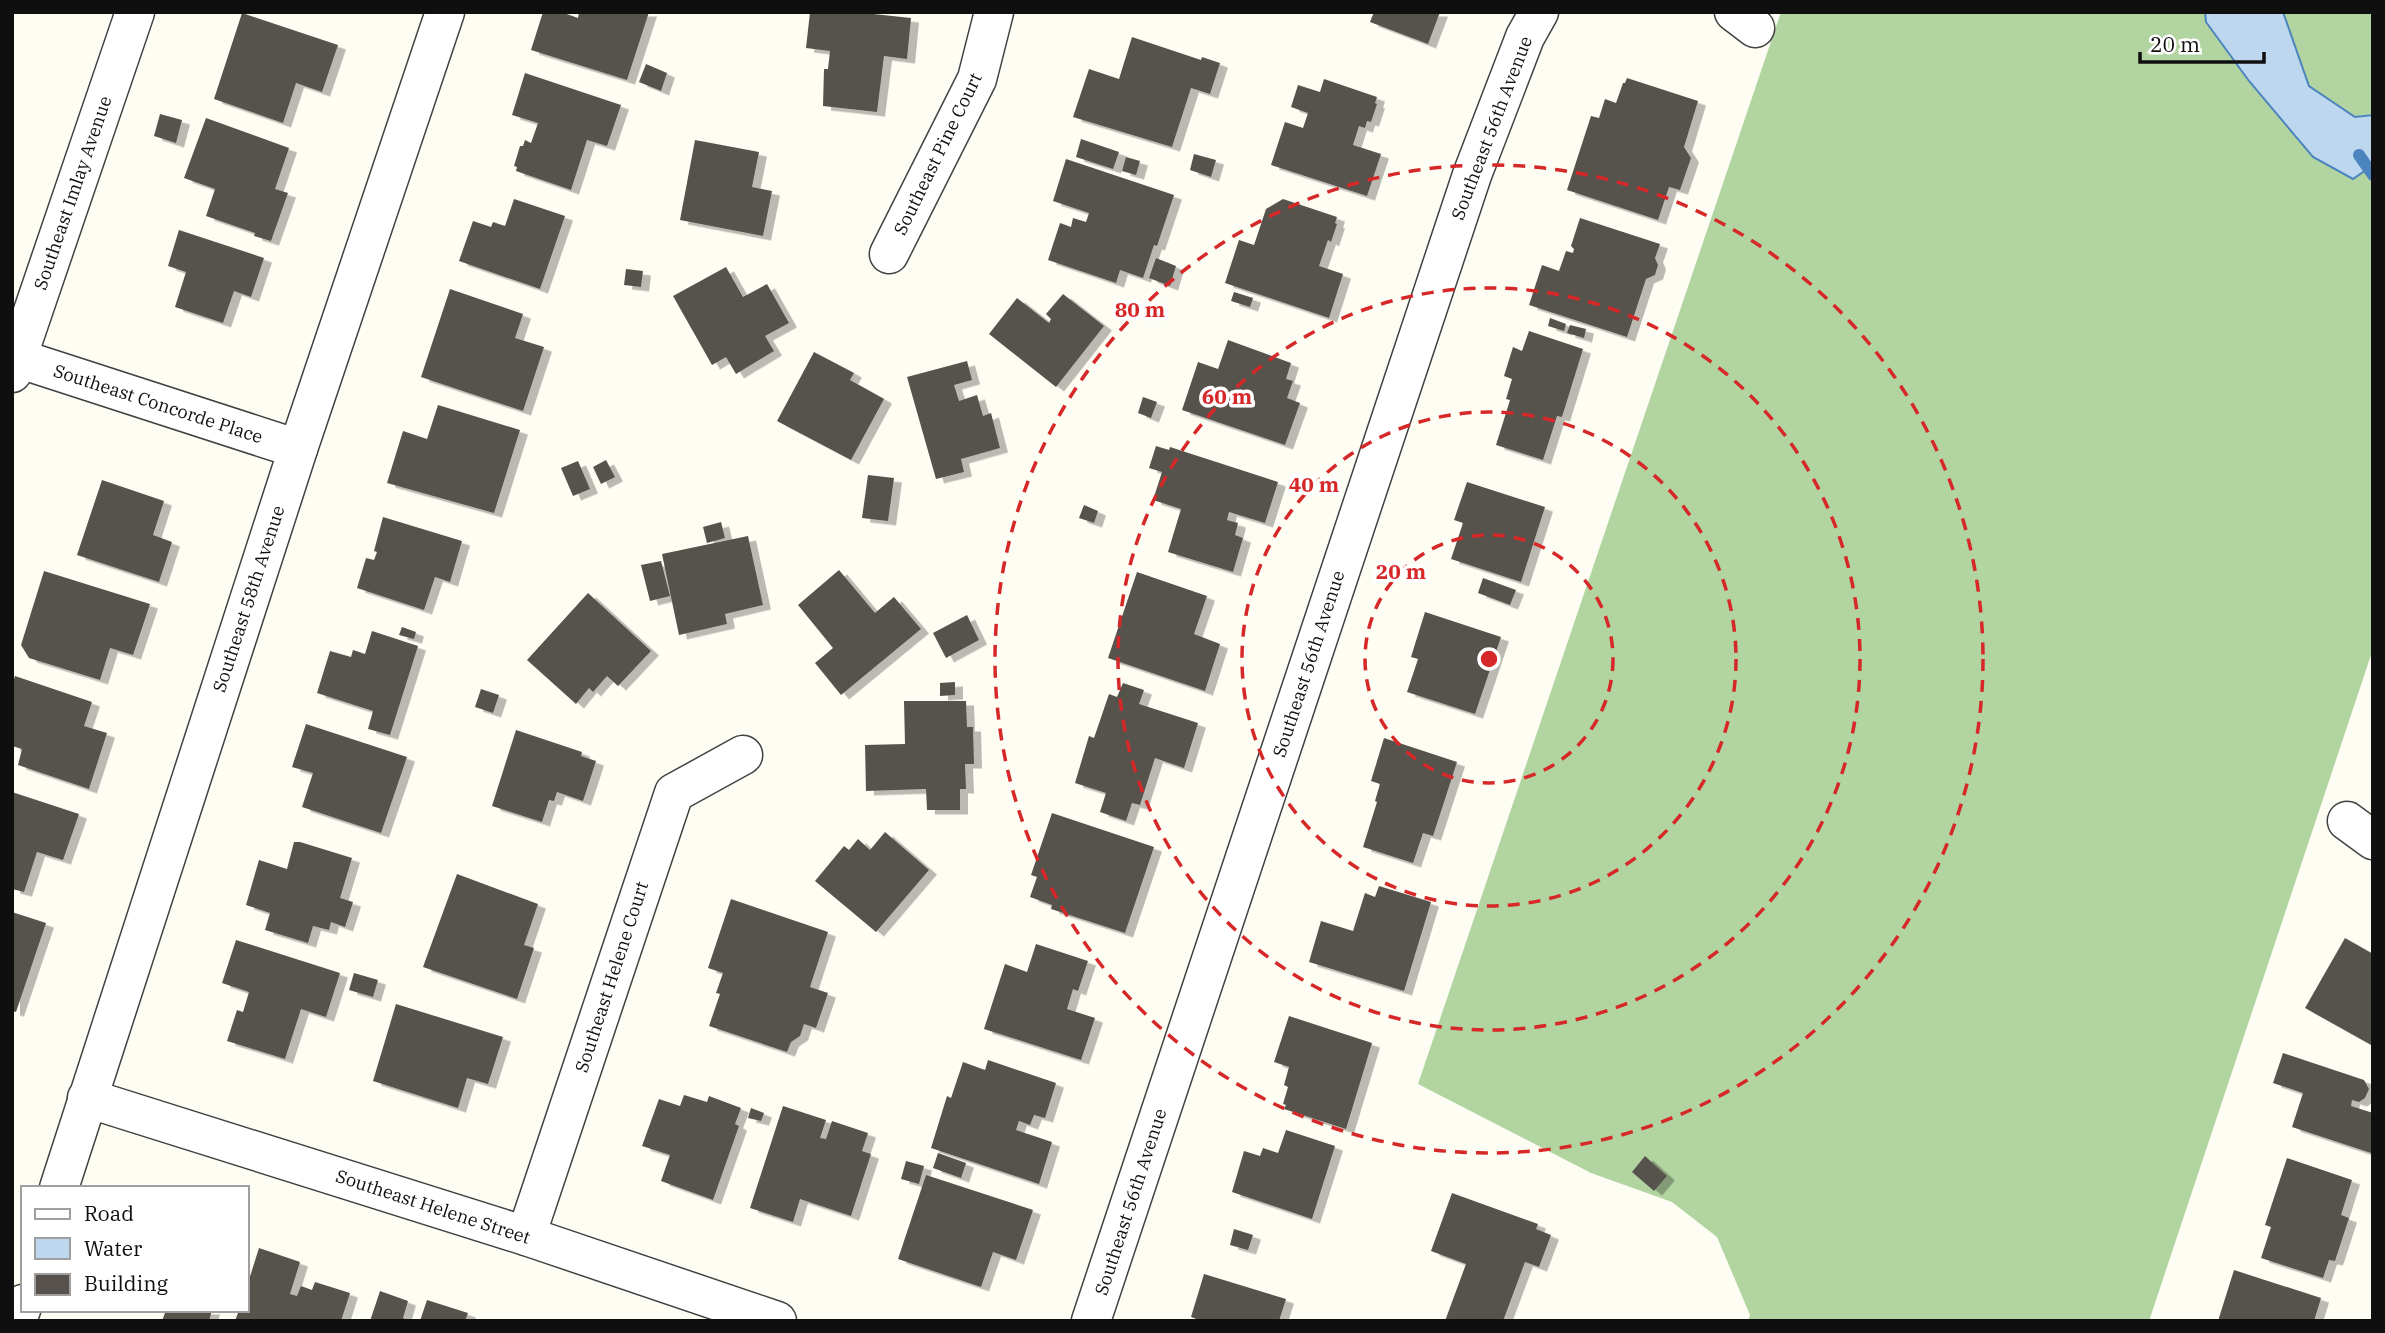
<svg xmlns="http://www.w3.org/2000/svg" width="2385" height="1333" font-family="'IBM Plex Serif',serif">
<defs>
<filter id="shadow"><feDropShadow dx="8" dy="4.5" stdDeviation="0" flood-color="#0004"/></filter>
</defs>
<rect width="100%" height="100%" fill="#fdfdf3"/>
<path fill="#b2d4a1" d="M 1781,12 L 2373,12 L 2373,649 L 2149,1321 L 1748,1321 L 1750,1315 L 1717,1237 L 1672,1202 L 1591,1173 L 1418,1084 Z"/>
<path fill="#bdd7ef" stroke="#4c84be" stroke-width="2" d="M 2205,12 L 2283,12 L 2309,86 L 2355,117 L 2373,115 L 2373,165 L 2353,179 L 2313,157 L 2249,81 L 2206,22 Z"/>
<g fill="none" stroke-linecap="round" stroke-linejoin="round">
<path stroke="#4c84be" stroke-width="12" d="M 2359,155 L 2373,175"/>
</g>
<g fill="#57524d" filter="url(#shadow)">
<path d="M 543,12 L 561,12 L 578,18 L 579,12 L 649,12 L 627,80 L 531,50 Z"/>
<path d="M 810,12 L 855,12 L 911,18 L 907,59 L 884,56 L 877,112 L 823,106 L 824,69 L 828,69 L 830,51 L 806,48 Z"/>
<path d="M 1374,12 L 1440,12 L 1428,44 L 1370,22 Z"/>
<path d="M 242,13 L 338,45 L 322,92 L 296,83 L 283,123 L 214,99 Z"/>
<path d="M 1132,37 L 1201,60 L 1202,57 L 1220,63 L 1210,94 L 1191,88 L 1172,147 L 1073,117 L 1089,69 L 1119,79 Z"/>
<path d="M 646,64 L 667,73 L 661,91 L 639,82 Z"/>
<path d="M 525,73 L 621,105 L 607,146 L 587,140 L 571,190 L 516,171 L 517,167 L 514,166 L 520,146 L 523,146 L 525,140 L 531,143 L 538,123 L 512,115 Z"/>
<path d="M 1627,78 L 1698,101 L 1684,147 L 1691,158 L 1680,190 L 1669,187 L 1658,220 L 1567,190 L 1591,116 L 1599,118 L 1605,99 L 1616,103 L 1623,83 L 1625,83 Z"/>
<path d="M 1324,79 L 1377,97 L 1375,103 L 1377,104 L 1371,122 L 1367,121 L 1365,128 L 1359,126 L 1353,145 L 1381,154 L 1367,196 L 1271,165 L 1285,122 L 1303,128 L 1308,113 L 1291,107 L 1298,85 L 1320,92 Z"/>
<path d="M 160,114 L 182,120 L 176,143 L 154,136 Z"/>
<path d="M 206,118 L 289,148 L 275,189 L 288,193 L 271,241 L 254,236 L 255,233 L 206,216 L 215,189 L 184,178 Z"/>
<path d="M 1081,139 L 1119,152 L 1113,169 L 1076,157 Z"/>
<path d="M 695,140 L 759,152 L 752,187 L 772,191 L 763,236 L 680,220 Z"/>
<path d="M 1194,154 L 1216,160 L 1211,177 L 1190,170 Z"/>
<path d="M 1126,157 L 1140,161 L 1136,175 L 1122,171 Z"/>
<path d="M 1066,159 L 1174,195 L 1157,246 L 1154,245 L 1143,278 L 1120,270 L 1116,283 L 1048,260 L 1060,223 L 1071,227 L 1073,218 L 1086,222 L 1089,213 L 1053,201 Z"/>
<path d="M 514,199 L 565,216 L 540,289 L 459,261 L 473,221 L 491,227 L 493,222 L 505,226 Z"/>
<path d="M 1283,199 L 1337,217 L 1335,223 L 1337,224 L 1331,242 L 1328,240 L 1319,266 L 1343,274 L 1329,318 L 1225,283 L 1239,240 L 1254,245 L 1266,209 Z"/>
<path d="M 1580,218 L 1660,244 L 1655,258 L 1658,265 L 1655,275 L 1646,279 L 1627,337 L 1529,305 L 1542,265 L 1559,271 L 1566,251 L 1573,253 L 1574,249 L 1571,246 Z"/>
<path d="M 179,230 L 264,258 L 251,297 L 234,291 L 223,323 L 175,307 L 186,272 L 168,266 Z"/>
<path d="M 1156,258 L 1176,266 L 1170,286 L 1149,278 Z"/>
<path d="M 726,267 L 743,297 L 767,284 L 789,323 L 765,336 L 774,351 L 736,374 L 726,357 L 712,365 L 673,296 Z"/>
<path d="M 626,269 L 643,271 L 641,287 L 624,285 Z"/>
<path d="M 450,289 L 523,314 L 515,338 L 544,347 L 523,411 L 421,377 Z"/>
<path d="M 1234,292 L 1253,298 L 1250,307 L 1231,301 Z"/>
<path d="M 1063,294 L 1104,326 L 1056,387 L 989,334 L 1017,298 L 1049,323 L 1051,319 L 1046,314 Z"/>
<path d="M 1550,318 L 1566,324 L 1564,331 L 1548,326 Z"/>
<path d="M 1570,325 L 1586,329 L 1584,338 L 1567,333 Z"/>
<path d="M 1529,331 L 1583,349 L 1562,417 L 1557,416 L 1543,460 L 1496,445 L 1510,400 L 1506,399 L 1512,379 L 1504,376 L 1513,347 L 1522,351 Z"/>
<path d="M 1228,340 L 1291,363 L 1286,379 L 1293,381 L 1287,398 L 1300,403 L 1285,445 L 1182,410 L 1198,362 L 1218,369 Z"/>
<path d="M 814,352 L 854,373 L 850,380 L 884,399 L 851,460 L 777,421 Z"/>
<path d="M 967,361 L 972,380 L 954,385 L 959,401 L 977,395 L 983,416 L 991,413 L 1000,448 L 961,459 L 964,472 L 936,479 L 907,377 Z"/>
<path d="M 1143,397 L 1157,402 L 1151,418 L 1138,413 Z"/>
<path d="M 438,405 L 520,430 L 494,513 L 387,483 L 403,431 L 427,439 Z"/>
<path d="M 1156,446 L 1169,450 L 1170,447 L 1278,482 L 1265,523 L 1229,512 L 1227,520 L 1238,523 L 1235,535 L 1243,538 L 1233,572 L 1168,552 L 1181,509 L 1153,500 L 1162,472 L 1149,468 Z"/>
<path d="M 606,460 L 615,477 L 601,484 L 593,467 Z"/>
<path d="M 578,461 L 590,489 L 573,496 L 561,468 Z"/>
<path d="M 868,475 L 894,478 L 888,521 L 862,518 Z"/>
<path d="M 102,480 L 164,501 L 153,535 L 172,542 L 159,582 L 77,555 Z"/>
<path d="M 1467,482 L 1545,507 L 1521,582 L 1451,559 L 1463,523 L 1454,520 Z"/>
<path d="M 1084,505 L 1098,511 L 1094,523 L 1079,518 Z"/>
<path d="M 383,517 L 462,541 L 450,582 L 435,577 L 424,610 L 357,588 L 366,558 L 374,560 L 377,552 L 374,551 Z"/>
<path d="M 721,522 L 725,538 L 707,543 L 703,527 Z"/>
<path d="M 748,536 L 763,605 L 725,614 L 727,624 L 679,635 L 662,554 Z"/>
<path d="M 661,561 L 670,596 L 650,601 L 641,565 Z"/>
<path d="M 839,570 L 875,613 L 894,597 L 921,629 L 841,695 L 815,663 L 833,648 L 798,605 Z"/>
<path d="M 44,571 L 150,604 L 133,655 L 110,648 L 100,680 L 29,658 L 21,645 Z"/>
<path d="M 1137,572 L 1207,596 L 1194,634 L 1220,644 L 1205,691 L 1108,658 Z"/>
<path d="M 1483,578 L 1516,590 L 1510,605 L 1478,593 Z"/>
<path d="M 588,593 L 651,651 L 618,686 L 607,676 L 593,692 L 589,688 L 576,704 L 527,660 Z"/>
<path d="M 1425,612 L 1501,637 L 1475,714 L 1407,692 L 1418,659 L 1411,657 Z"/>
<path d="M 967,615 L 979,640 L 946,658 L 933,633 Z"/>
<path d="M 402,627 L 416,632 L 414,639 L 399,635 Z"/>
<path d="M 372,631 L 418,646 L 390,735 L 368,729 L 373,711 L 317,693 L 330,651 L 351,657 L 353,650 L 365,654 Z"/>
<path d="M 15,676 L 92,702 L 84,726 L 107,733 L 89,789 L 18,765 L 22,749 L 12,746 L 12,685 Z"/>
<path d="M 955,682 L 955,695 L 940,696 L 940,683 Z"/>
<path d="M 1123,683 L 1144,690 L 1139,704 L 1198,723 L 1184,768 L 1155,758 L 1140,805 L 1132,803 L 1126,821 L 1100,812 L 1106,793 L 1075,783 L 1089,736 L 1094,738 L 1109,694 L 1117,697 Z"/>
<path d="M 481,689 L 499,695 L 493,713 L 475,707 Z"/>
<path d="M 904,701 L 966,701 L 967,727 L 973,727 L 974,764 L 965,764 L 966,789 L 960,789 L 960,810 L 927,810 L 926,789 L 866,791 L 865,745 L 905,744 Z"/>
<path d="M 306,724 L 407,757 L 381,833 L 302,807 L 313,773 L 292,767 Z"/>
<path d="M 516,730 L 582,752 L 581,756 L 596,761 L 583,801 L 557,792 L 554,801 L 549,800 L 542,822 L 492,806 Z"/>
<path d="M 1384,738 L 1457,762 L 1433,836 L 1423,833 L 1413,863 L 1363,847 L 1377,802 L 1375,801 L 1380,784 L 1371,781 Z"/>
<path d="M 12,792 L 79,814 L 63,860 L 37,852 L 24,892 L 12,889 Z"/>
<path d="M 1052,813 L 1154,847 L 1125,933 L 1051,909 L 1052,905 L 1030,897 L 1037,877 L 1031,875 Z"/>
<path d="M 885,832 L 929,870 L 876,932 L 815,881 L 844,846 L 849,850 L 858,839 L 870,850 Z"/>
<path d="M 294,842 L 300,842 L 352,858 L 340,898 L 353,902 L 345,927 L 331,922 L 329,930 L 313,926 L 308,943 L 265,930 L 270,913 L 246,905 L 259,860 L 287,869 Z"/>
<path d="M 457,874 L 538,904 L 524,945 L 534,948 L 517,999 L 423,967 Z"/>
<path d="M 1379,886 L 1431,902 L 1404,991 L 1309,962 L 1321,921 L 1353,931 L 1365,893 L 1375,897 Z"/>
<path d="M 731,899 L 828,932 L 810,987 L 828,993 L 816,1028 L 804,1024 L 800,1036 L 791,1042 L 787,1052 L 709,1026 L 720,994 L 716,993 L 723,973 L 708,968 Z"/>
<path d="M 12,912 L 46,923 L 16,1012 L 12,1011 Z"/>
<path d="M 2345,938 L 2373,954 L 2373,1046 L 2305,1008 Z"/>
<path d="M 236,940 L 340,973 L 326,1017 L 301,1009 L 285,1059 L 227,1041 L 237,1010 L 243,1012 L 249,992 L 222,983 Z"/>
<path d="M 1036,944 L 1088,961 L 1078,991 L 1073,989 L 1067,1009 L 1095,1018 L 1081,1060 L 984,1029 L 1005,964 L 1027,972 Z"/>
<path d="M 354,973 L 378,980 L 373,997 L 349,990 Z"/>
<path d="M 396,1004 L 503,1037 L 488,1084 L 467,1078 L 458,1108 L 373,1081 Z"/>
<path d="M 1289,1016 L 1372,1043 L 1346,1129 L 1284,1109 L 1286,1105 L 1283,1104 L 1288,1087 L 1284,1085 L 1289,1067 L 1274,1062 Z"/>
<path d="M 2283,1053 L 2364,1080 L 2369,1089 L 2365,1098 L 2359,1102 L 2352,1100 L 2351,1106 L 2373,1113 L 2371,1153 L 2292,1127 L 2303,1093 L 2273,1083 Z"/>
<path d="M 988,1060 L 1056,1083 L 1045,1118 L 1034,1115 L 1030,1125 L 1019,1121 L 1016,1130 L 1052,1142 L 1039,1184 L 931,1148 L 947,1096 L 951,1098 L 963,1062 L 985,1070 Z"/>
<path d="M 684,1095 L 707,1102 L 709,1096 L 741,1108 L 735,1124 L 739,1126 L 713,1200 L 661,1181 L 670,1155 L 642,1146 L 659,1099 L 680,1106 Z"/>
<path d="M 783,1106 L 826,1120 L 820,1138 L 826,1139 L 832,1121 L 868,1133 L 862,1151 L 871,1154 L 851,1216 L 800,1199 L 793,1222 L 750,1208 Z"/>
<path d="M 751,1108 L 764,1113 L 761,1121 L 748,1118 Z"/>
<path d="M 1286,1130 L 1335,1146 L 1312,1219 L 1232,1192 L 1244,1151 L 1260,1156 L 1263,1148 L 1278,1153 Z"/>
<path d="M 938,1153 L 966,1163 L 961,1178 L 933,1168 Z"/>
<path d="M 1645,1156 L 1667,1176 L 1654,1191 L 1632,1172 Z"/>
<path d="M 2287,1158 L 2352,1180 L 2341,1215 L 2349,1218 L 2335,1261 L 2329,1260 L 2323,1278 L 2261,1258 L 2271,1227 L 2265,1225 Z"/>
<path d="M 906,1161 L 924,1166 L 919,1184 L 901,1179 Z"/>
<path d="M 926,1175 L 1033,1210 L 1016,1260 L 993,1252 L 981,1287 L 898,1259 Z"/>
<path d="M 1452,1193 L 1538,1224 L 1536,1229 L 1551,1235 L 1539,1267 L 1525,1262 L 1503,1321 L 1445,1321 L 1466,1264 L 1431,1251 Z"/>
<path d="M 1234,1229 L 1253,1235 L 1248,1250 L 1230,1245 Z"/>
<path d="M 259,1248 L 300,1262 L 290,1294 L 297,1296 L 301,1286 L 312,1290 L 315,1282 L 350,1293 L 341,1321 L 235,1321 L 239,1310 L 247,1310 L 247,1286 Z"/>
<path d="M 2234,1270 L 2321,1298 L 2314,1321 L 2218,1321 Z"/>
<path d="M 1204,1274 L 1286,1299 L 1279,1321 L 1202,1321 L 1191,1317 Z"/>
<path d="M 380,1291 L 408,1301 L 403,1318 L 409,1321 L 370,1321 Z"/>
<path d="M 427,1300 L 468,1313 L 465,1321 L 420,1321 Z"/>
<path d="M 166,1310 L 212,1310 L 209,1321 L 162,1321 Z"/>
</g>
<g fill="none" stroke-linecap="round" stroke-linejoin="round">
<g stroke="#424242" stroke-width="41">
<g id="minor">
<path d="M 1734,12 L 1755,28"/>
<path d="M 889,254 L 977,79 L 994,12"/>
<path d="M 17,358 L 298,449"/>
<path d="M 12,373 L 135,12"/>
<path d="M 2347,821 L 2373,840"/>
<path d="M 87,1098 L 526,1236 L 777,1321"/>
<path d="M 59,1188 L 298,449 L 445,12"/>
<path d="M 526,1236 L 674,793 L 743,755"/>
<path d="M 17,1321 L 23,1304"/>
<path d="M 1091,1321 L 1472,175 L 1525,37 L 1539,12"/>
</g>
</g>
<use href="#minor" stroke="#fff" stroke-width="38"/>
</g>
<g fill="none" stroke="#d62828" stroke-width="3.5" stroke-dasharray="12 9">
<circle cx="1489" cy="659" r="124"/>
<circle cx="1489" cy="659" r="247"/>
<circle cx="1489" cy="659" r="371"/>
<circle cx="1489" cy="659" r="494"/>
</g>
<g text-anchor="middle" stroke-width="7" stroke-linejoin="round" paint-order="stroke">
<g font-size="18" fill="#0f0f0f" stroke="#fff">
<text transform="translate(1492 128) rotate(-69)" y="6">Southeast 56th Avenue</text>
<text transform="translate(938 154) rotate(-64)" y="6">Southeast Pine Court</text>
<text transform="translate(73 193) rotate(-71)" y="6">Southeast Imlay Avenue</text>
<text transform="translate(158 404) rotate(18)" y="6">Southeast Concorde Place</text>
<text transform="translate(249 599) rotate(-72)" y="6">Southeast 58th Avenue</text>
<text transform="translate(1309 664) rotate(-72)" y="6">Southeast 56th Avenue</text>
<text transform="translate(612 977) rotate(-72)" y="6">Southeast Helene Court</text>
<text transform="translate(1131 1202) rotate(-72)" y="6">Southeast 56th Avenue</text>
<text transform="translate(433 1207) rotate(18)" y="6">Southeast Helene Street</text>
</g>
</g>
<circle cx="1489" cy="659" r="10" fill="#d62828" stroke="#fff" stroke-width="3.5"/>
<g font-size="21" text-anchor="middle" font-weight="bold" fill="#d62828" stroke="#fff" stroke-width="7" stroke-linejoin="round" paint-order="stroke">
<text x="1140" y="317">80 m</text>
<text x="1227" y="404">60 m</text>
<text x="1314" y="492">40 m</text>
<text x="1401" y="579">20 m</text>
</g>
<rect width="2385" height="1333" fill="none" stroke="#0f0f0f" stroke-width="28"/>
<rect x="21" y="1186" width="228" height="126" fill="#ffffff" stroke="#9f9f9f" stroke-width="2"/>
<rect x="35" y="1209" width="35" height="10" fill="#ffffff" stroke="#9f9f9f" stroke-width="2"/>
<text x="84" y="1221" font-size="21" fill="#0f0f0f">Road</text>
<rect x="35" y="1238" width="35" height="21" fill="#bdd7ef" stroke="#9f9f9f" stroke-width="2"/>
<text x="84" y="1256" font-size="21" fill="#0f0f0f">Water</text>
<rect x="35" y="1274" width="35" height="21" fill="#57524d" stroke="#9f9f9f" stroke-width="2"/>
<text x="84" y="1291" font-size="21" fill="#0f0f0f">Building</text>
<path d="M2140 52v10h124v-10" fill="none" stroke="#0f0f0f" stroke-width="3.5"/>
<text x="2150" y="52" font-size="21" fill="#0f0f0f" stroke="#ffffff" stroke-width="5" paint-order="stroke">20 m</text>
</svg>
